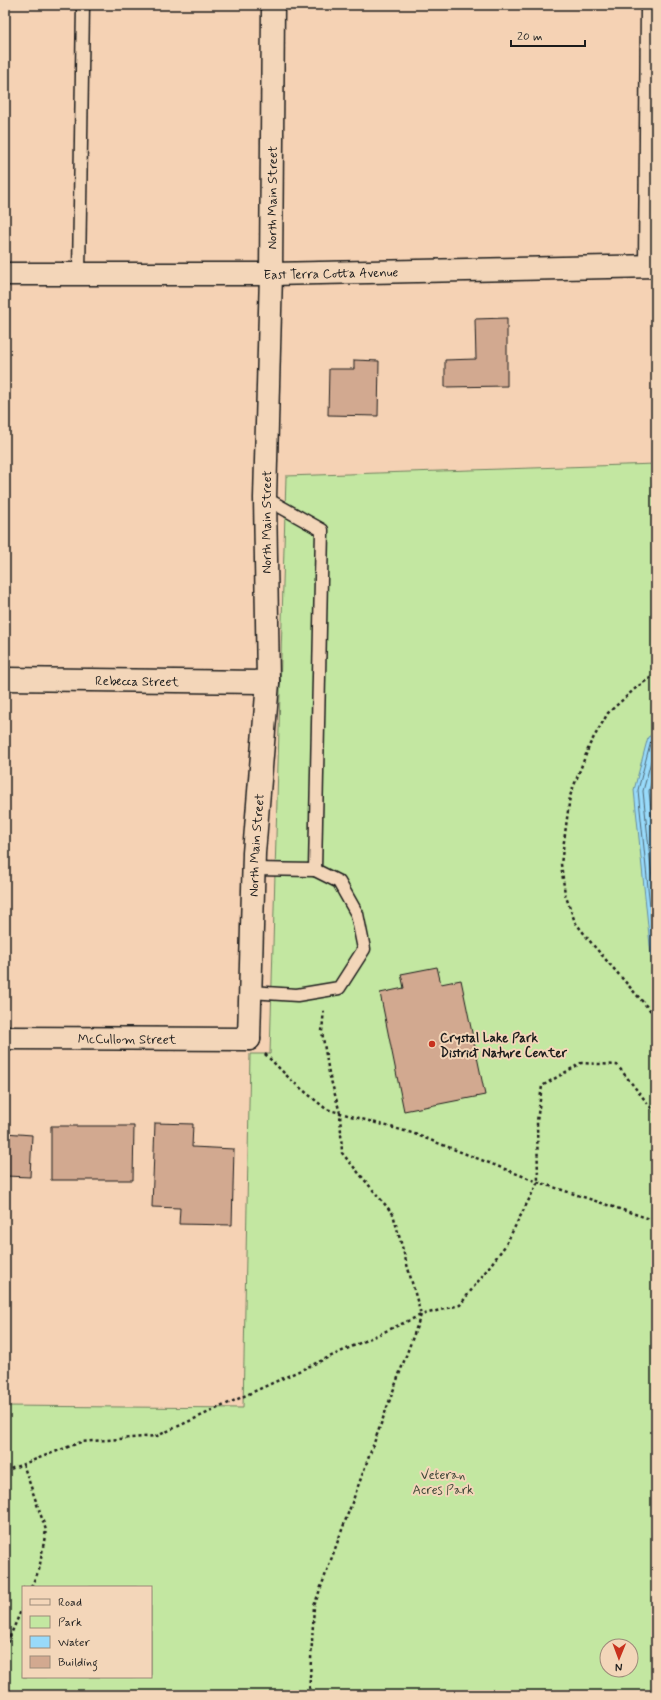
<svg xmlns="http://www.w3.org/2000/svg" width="661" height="1700" font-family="Mynerve,sans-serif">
<rect width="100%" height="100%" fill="#f5d2b4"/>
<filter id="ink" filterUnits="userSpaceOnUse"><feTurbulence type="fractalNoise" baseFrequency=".025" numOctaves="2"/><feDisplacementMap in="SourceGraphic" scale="8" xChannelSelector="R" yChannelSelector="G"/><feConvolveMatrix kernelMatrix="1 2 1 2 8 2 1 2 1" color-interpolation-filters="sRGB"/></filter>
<g filter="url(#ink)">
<path fill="#c3e7a1" stroke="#70825e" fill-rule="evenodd" d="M 656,464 L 656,1695 L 5,1695 L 5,1406 L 243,1408 L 250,1054 L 270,1054 L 286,476 ZM 23,1587 L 151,1587 L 151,1677 L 23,1677 ZM 607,1646 L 631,1646 L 631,1670 L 607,1670 Z"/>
<path fill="#98dafa" stroke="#668ea1" d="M 656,733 L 656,986 L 654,984 L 634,790 L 648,737 Z"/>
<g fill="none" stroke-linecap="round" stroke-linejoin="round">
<g stroke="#4e6875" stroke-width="1">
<path d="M 656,737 L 651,740 L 638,790 L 656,965"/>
<path d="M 656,743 L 643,791 L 656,916"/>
<path d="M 656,765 L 649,791 L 656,857"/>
</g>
</g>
<g fill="#d2a990" stroke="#1c1c1c">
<path d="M 507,318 L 507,386 L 445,387 L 445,360 L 476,359 L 475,319 Z"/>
<path d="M 354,360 L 379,361 L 378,416 L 328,415 L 329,369 L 354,369 Z"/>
<path d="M 437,967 L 441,984 L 461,980 L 485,1095 L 404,1111 L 380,993 L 404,988 L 401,974 Z"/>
<path d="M 155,1123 L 193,1124 L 192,1147 L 234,1149 L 232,1225 L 179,1224 L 180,1208 L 152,1207 Z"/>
<path d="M 51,1126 L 134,1126 L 133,1180 L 51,1180 Z"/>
<path d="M 5,1133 L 32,1135 L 30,1177 L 5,1176 Z"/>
</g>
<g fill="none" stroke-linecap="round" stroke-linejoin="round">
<g stroke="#1c1c1c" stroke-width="15">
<g id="lane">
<path d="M 79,274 L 83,5"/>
<path d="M 253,869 L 315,870"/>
<path d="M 250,992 L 297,995 L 339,988 L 364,949 L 357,914 L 339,882 L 315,870 L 322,530 L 265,498"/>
</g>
</g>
<g stroke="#1c1c1c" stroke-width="25">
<g id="street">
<path d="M 650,266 L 652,5"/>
<path id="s1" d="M 5,679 L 268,682"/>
<path id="s2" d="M 5,1038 L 249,1039"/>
</g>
</g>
<g stroke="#1c1c1c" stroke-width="25">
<g id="secondary">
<path id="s3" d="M 5,274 L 271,274 L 656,266"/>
<path id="s4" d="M 249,1039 L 254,853 L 268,682 L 265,498 L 271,274 L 273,5"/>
</g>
</g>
<g stroke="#1c1c1c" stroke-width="2.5" stroke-dasharray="3 3" stroke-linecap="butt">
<path d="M 656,674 L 637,687 L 608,713 L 590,744 L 570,796 L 561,864 L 565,894 L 575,922 L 593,945 L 656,1017"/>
<path d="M 265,1054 L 292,1081 L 326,1109 L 412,1133 L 538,1182 L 656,1221"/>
<path d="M 23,1464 L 46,1530 L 39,1570 L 31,1587"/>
<path d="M 5,1471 L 81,1442 L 157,1436 L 421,1315 L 393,1214 L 342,1153 L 340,1113 L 329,1073 L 322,1032 L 324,1009"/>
<path d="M 5,1648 L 23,1606"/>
<path d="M 309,1695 L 314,1606 L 421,1315 L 460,1305 L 505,1246 L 538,1182 L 537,1121 L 542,1086 L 581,1063 L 617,1065 L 656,1114"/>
</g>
<use href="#lane" stroke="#f3d6b9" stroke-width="12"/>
<use href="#street" stroke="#f3d6b9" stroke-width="22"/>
<use href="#secondary" stroke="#f3d6b9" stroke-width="22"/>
</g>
</g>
<circle fill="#c8321e" stroke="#f3d6b9" stroke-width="1.5" cx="432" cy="1044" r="4"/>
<g text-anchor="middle" stroke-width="4" stroke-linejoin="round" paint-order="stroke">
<g font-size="13" fill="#1c1c1c" stroke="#f3d6b9">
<text dy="5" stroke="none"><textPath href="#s4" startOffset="842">North Main Street</textPath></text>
<text dy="5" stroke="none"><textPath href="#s3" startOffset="326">East Terra Cotta Avenue</textPath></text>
<text transform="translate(266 522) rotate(-90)" y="5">North Main Street</text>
<text dy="5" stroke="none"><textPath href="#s1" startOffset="132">Rebecca Street</textPath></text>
<text dy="5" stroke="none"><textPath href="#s4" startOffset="194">North Main Street</textPath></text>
<text dy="5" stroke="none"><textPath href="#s2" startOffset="122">McCullom Street</textPath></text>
</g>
<g font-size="13" font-weight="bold" fill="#1c1c1c" stroke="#f3d6b9" text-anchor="start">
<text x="440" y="1042">Crystal Lake Park<tspan x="440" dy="15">District Nature Center</tspan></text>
</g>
<g font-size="13" fill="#3d4537" stroke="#f3d6b9">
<text x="443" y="1479">Veteran<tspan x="443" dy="15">Acres Park</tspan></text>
</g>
</g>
<rect width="661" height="1700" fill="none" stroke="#f3d6b9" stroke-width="20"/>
<rect x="10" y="10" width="641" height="1680" fill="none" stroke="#1c1c1c" stroke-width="1.5" filter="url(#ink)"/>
<rect x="22" y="1586" width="130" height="92" fill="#f3d6b9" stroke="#9d8c7a"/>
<rect x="30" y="1599" width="20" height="6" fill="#f3d6b9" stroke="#9d8c7a"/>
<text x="58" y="1606" font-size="12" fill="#1c1c1c">Road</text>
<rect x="30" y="1616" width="20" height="12" fill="#c3e7a1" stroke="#9d8c7a"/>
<text x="58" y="1626" font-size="12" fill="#1c1c1c">Park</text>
<rect x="30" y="1636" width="20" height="12" fill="#98dafa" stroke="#9d8c7a"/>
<text x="58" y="1646" font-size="12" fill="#1c1c1c">Water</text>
<rect x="30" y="1656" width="20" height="12" fill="#d2a990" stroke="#9d8c7a"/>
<text x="58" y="1666" font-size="12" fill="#1c1c1c">Building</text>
<g transform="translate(619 1658) rotate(181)"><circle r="19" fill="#f3d6b9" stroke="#9d8c7a"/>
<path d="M0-3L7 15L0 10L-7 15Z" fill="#c8321e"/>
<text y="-6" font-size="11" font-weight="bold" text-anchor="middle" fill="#1c1c1c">N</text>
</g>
<path d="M511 40v6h74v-6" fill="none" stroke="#1c1c1c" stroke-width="2"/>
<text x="517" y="40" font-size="12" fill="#1c1c1c" stroke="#f3d6b9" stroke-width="3" paint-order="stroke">20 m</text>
</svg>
